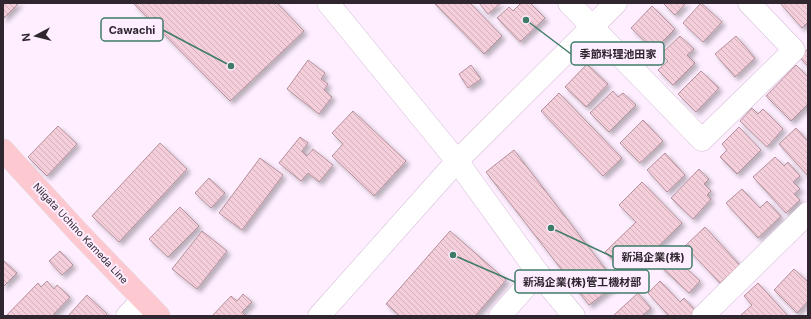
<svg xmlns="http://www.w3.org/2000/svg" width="811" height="319" font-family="Inter,'Noto Sans JP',sans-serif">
<defs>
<pattern id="building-back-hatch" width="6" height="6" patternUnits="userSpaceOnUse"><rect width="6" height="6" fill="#f4ceda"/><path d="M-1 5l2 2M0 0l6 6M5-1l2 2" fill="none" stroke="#d2b1bb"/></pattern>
<filter id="shadow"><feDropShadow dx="3.5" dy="3.5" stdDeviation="2" flood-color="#0004"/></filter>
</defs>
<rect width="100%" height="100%" fill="#feeeff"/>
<g fill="url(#building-back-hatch)" stroke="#b4909b" filter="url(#shadow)">
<path d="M 3,3 L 19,3 L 3,19 Z"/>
<path d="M 133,3 L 277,3 L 304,31 L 230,101 Z"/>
<path d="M 434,3 L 470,3 L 502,36 L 484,54 Z"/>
<path d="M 479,3 L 501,3 L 488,14 Z"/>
<path d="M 521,3 L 530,3 L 545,18 L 520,42 L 497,18 L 509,7 L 513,11 Z"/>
<path d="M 663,3 L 686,3 L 675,15 Z"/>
<path d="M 701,3 L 722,22 L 703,42 L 683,23 Z"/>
<path d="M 780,3 L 808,3 L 808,22 L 802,28 Z"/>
<path d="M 652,6 L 675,29 L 654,50 L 631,28 Z"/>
<path d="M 680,36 L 694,49 L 687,55 L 695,63 L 673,85 L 658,70 L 668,61 L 661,54 Z"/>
<path d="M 736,36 L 755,58 L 735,77 L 715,54 Z"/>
<path d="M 808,49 L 808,66 L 799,57 Z"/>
<path d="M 308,60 L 325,73 L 321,79 L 328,84 L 324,90 L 332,97 L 319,114 L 287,89 Z"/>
<path d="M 587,64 L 608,84 L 586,107 L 565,87 Z"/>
<path d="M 471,65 L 481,79 L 468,88 L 459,74 Z"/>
<path d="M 796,65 L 808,77 L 808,104 L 791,121 L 766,96 Z"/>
<path d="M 701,71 L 719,88 L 696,112 L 678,94 Z"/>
<path d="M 613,91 L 618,97 L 623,93 L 636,105 L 609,132 L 590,113 Z"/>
<path d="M 559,93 L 622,158 L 603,176 L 541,111 Z"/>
<path d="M 752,108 L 758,114 L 763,109 L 783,129 L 767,147 L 740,121 Z"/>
<path d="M 353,111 L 406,161 L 374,196 L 332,156 L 343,144 L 332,133 Z"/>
<path d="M 643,120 L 663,141 L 640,163 L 620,143 Z"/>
<path d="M 58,126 L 77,144 L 47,176 L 28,157 Z"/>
<path d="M 739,127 L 761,150 L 737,174 L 720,157 L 727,150 L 722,144 Z"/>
<path d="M 796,128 L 808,141 L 808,176 L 779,144 Z"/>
<path d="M 300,137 L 308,143 L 302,151 L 307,156 L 313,149 L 333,165 L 319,182 L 308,173 L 301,181 L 279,163 Z"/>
<path d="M 160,143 L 187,169 L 119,242 L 92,216 Z"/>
<path d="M 514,150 L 617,284 L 589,305 L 486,172 Z"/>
<path d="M 665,153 L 685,175 L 667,192 L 647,170 Z"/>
<path d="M 775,157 L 784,166 L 788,162 L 800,176 L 793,182 L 800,189 L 794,194 L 800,200 L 786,213 L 753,177 Z"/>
<path d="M 260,158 L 283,175 L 242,230 L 219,213 Z"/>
<path d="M 699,169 L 709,179 L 704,184 L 711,191 L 707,195 L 711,199 L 693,219 L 671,198 Z"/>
<path d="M 209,178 L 225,193 L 211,208 L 195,193 Z"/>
<path d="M 642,182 L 682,223 L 628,276 L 605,252 L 636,222 L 619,205 Z"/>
<path d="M 742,189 L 760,208 L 767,201 L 781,216 L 758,238 L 726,203 Z"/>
<path d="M 180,207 L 199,226 L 168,257 L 149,239 Z"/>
<path d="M 705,227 L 740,265 L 720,283 L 685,246 Z"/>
<path d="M 202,231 L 227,251 L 197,289 L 172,269 Z"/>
<path d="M 450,231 L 506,280 L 475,316 L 400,316 L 386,304 Z"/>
<path d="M 60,251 L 73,265 L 62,275 L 49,261 Z"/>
<path d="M 672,255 L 700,281 L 689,293 L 661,267 Z"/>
<path d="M 3,260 L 17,273 L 3,287 Z"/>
<path d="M 794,269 L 808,282 L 808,301 L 797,313 L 774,290 Z"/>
<path d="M 47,281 L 54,289 L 57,285 L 70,297 L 52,316 L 6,316 L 38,283 L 41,287 Z"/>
<path d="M 660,281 L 680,302 L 684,298 L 696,311 L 691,316 L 669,316 L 648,293 Z"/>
<path d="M 758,283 L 788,316 L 740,316 L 752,305 L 744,296 Z"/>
<path d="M 638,293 L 651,308 L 643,315 L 644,316 L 615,316 L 614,315 Z"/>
<path d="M 243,294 L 252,302 L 242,312 L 246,316 L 212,316 L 231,296 L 237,301 Z"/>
<path d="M 87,295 L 107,314 L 106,316 L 68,316 Z"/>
</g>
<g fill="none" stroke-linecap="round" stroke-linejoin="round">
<g stroke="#d5bcd6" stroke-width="23">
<g id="minor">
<path d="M 328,3 L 457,161 L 538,273 L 574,316"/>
<path d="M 569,3 L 702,140 L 794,50 L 749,3"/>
<path d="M 127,316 L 143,299"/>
<path d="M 319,316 L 457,161 L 616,3"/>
<path d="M 500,316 L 538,273"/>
<path d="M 703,316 L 808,213"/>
</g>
</g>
<g stroke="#dedcde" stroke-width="23">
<path id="major" d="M 3,150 L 79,233 L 159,316"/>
</g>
<use href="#minor" stroke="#fff" stroke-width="22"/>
<use href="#major" stroke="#fec8d1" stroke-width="22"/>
</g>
<g text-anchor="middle" stroke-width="4" stroke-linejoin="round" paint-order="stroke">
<g font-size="10" fill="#2f2630" stroke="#feeeff">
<text transform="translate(81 233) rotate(47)" y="4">Niigata Uchino Kameda Line</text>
</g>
</g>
<path fill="none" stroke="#3f7c68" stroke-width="1.5" d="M231 66L163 30M526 20L571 54M551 228L613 257M453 255L515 282"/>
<g fill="#3f7c68" stroke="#feeeff" stroke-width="1.5">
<circle cx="231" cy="66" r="4"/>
<circle cx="526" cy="20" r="4"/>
<circle cx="551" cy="228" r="4"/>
<circle cx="453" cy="255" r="4"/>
</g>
<g fill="#feeeff" stroke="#3f7c68" stroke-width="1.5">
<rect x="101" y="18" width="62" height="23" rx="4"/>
<rect x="571" y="42" width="93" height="23" rx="4"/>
<rect x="613" y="246" width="79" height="23" rx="4"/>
<rect x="515" y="270" width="134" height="23" rx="4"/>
</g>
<g font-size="11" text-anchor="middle" font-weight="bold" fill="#2f2630">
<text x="132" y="34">Cawachi</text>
<text x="618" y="58">季節料理池田家</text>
<text x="653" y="261">新潟企業(株)</text>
<text x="582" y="286">新潟企業(株)管工機材部</text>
</g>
<rect width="811" height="319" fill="none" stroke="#2f2630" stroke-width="8"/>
<g transform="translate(36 36) rotate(263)" stroke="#feeeff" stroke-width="3" paint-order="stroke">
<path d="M0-3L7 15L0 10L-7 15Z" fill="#2f2630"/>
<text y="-6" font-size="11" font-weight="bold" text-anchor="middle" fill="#2f2630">N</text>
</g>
</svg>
